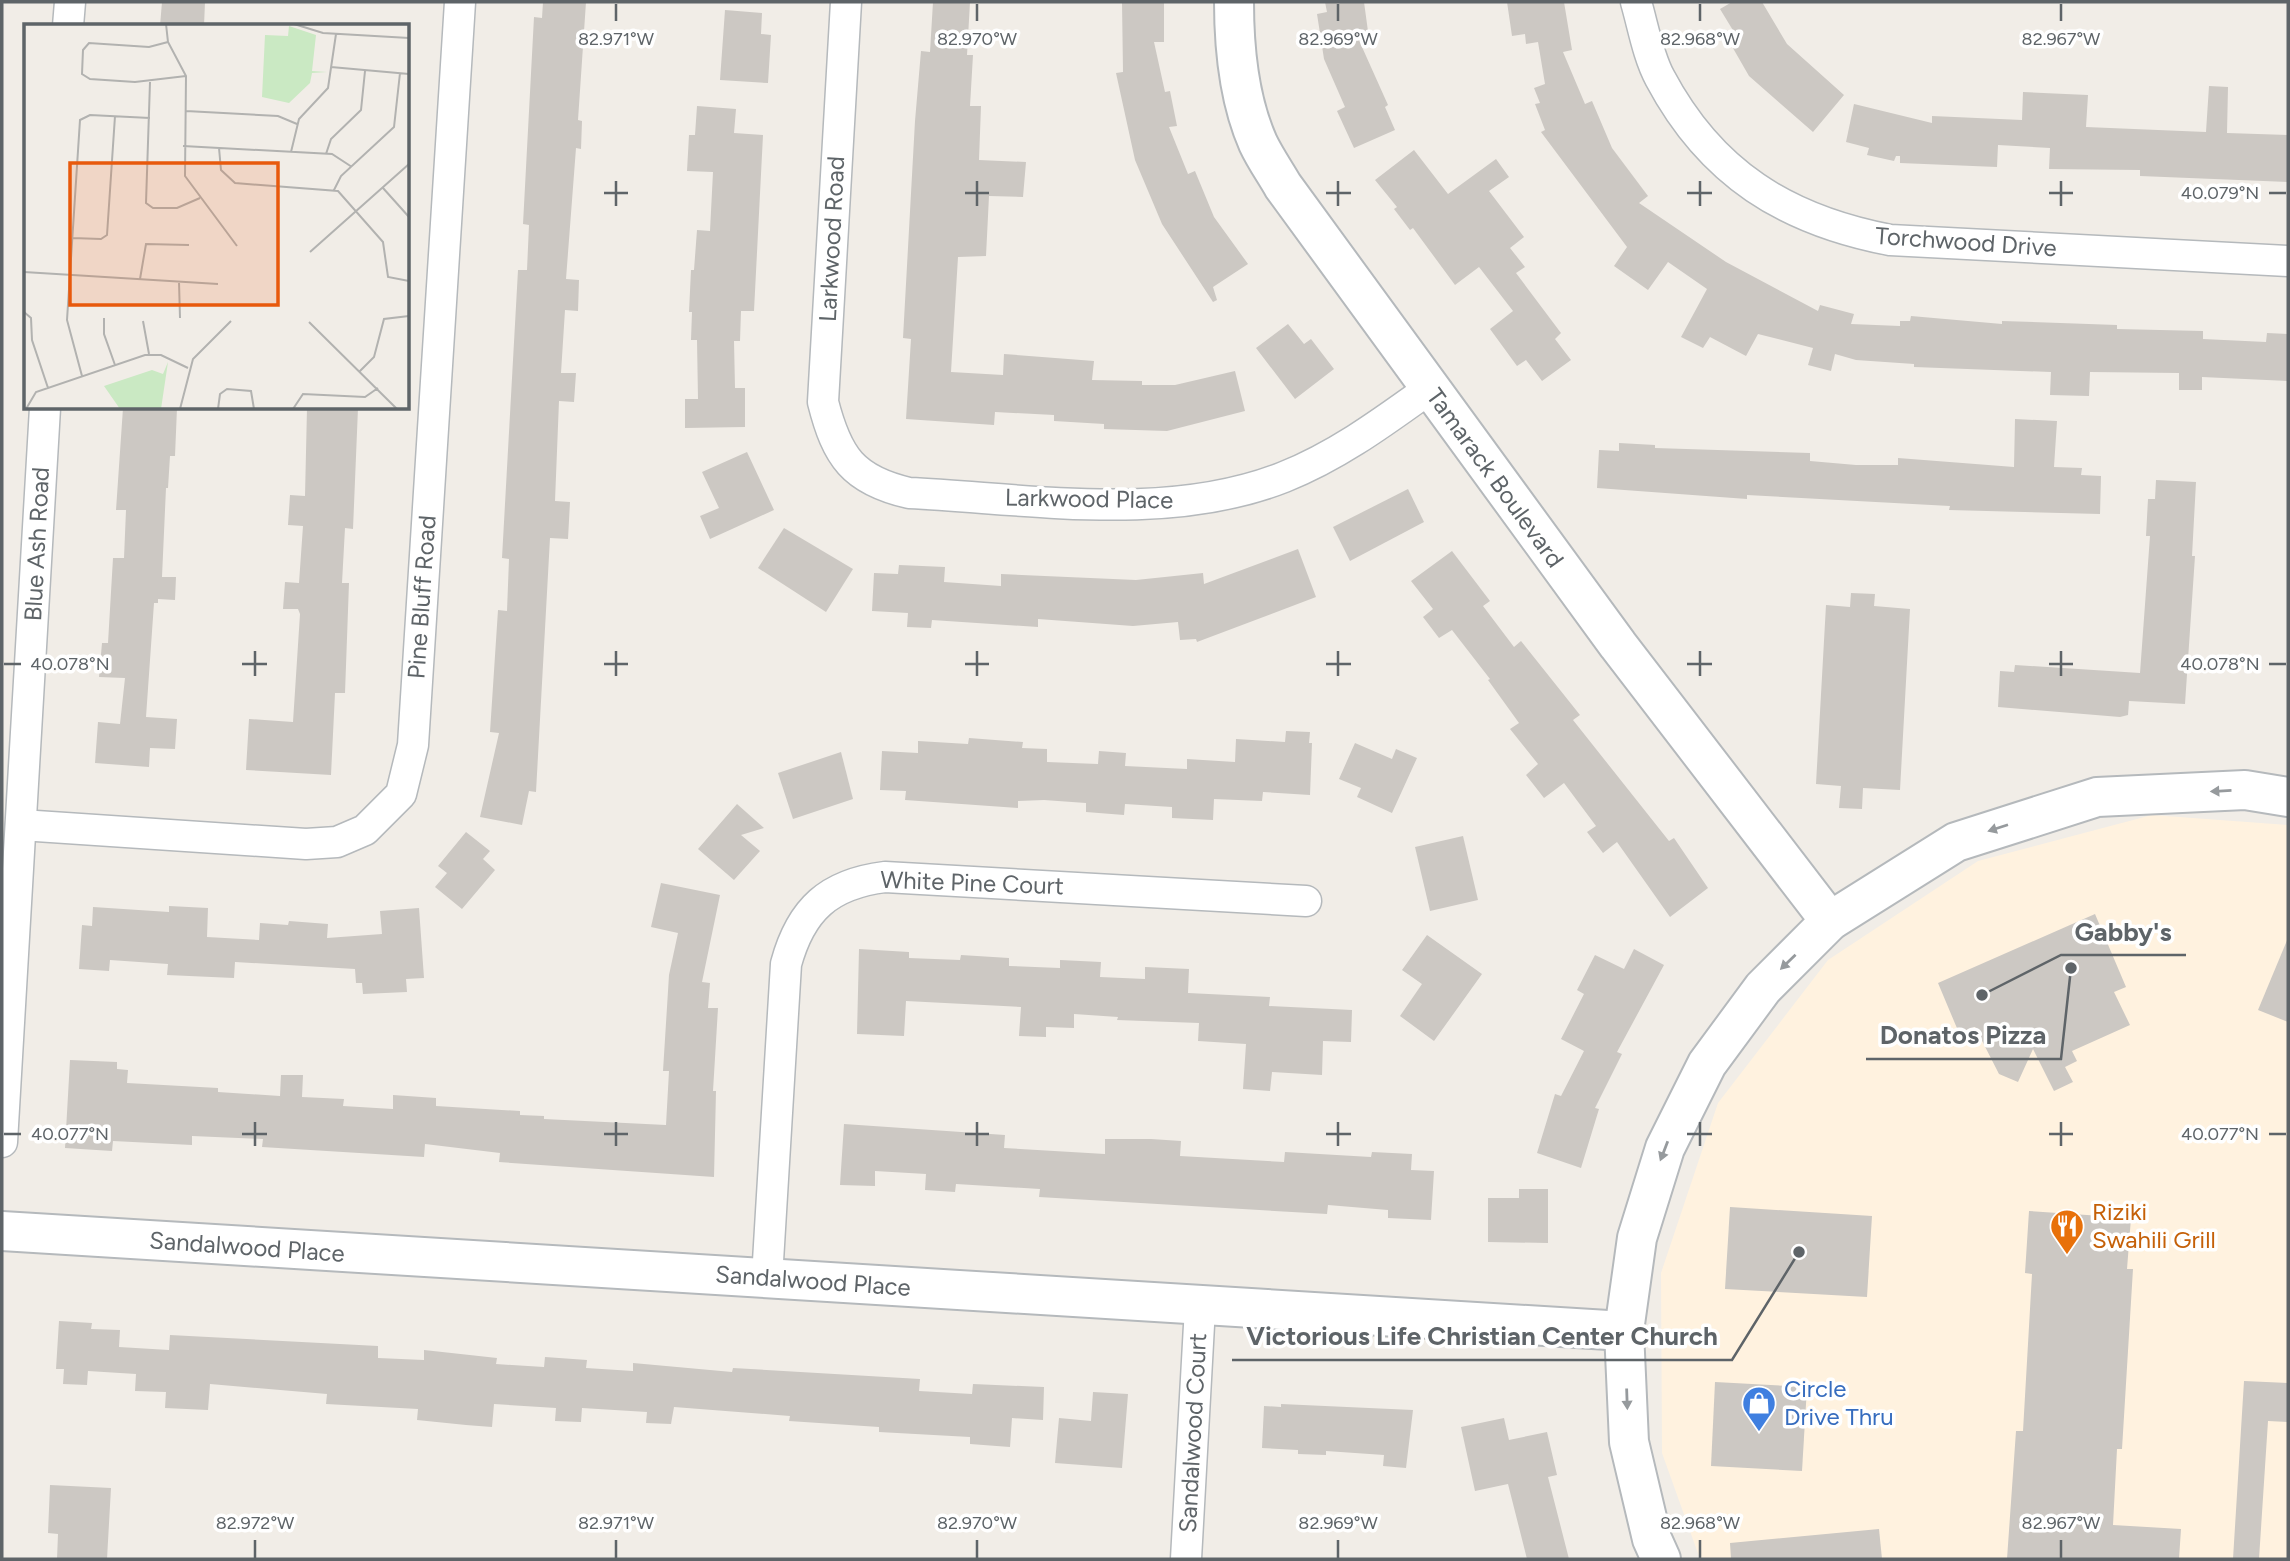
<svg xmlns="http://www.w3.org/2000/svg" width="2290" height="1561" font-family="Figtree,sans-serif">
<rect width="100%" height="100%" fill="#f1ede7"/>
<path fill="#fff2df" d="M 2152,815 L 2288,825 L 2288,1559 L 1700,1559 L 1662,1453 L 1661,1273 L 1718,1103 L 1828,960 L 1978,861 Z"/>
<g fill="#ccc8c3">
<path d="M 162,2 L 205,2 L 204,26 L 160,26 Z"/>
<path d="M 543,2 L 586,2 L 578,120 L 582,121 L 581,149 L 576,148 L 566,279 L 579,280 L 578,311 L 565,310 L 561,373 L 576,373 L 574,402 L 559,401 L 555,501 L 570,502 L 568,539 L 550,538 L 536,792 L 529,791 L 522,825 L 480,817 L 499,733 L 490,732 L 498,610 L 507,611 L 509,559 L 502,558 L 518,270 L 527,270 L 529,225 L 523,224 L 534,17 L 542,18 Z"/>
<path d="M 933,2 L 970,2 L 967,55 L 973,55 L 970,106 L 981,106 L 979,160 L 1026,162 L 1023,197 L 989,196 L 986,256 L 958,257 L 951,372 L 1003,375 L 1004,354 L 1094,361 L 1092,380 L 1142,381 L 1142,385 L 1175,385 L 1235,371 L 1245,411 L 1167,431 L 1104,429 L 1104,424 L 1054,421 L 1054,415 L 995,412 L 994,425 L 906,419 L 911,339 L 903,338 L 915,121 L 921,51 L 930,52 Z"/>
<path d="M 1122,2 L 1164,2 L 1164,42 L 1154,42 L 1165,92 L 1170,91 L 1177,126 L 1169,127 L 1188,174 L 1195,171 L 1214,217 L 1248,264 L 1213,287 L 1217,300 L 1213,302 L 1162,224 L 1135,160 L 1116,73 L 1123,72 Z"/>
<path d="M 1325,2 L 1364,2 L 1370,46 L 1362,47 L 1388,105 L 1385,107 L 1395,130 L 1354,148 L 1337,111 L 1345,107 L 1324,59 L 1317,14 L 1327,12 Z"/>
<path d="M 1507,2 L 1564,2 L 1572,50 L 1563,52 L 1585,104 L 1592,101 L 1612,148 L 1648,196 L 1639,203 L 1726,262 L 1818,311 L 1820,305 L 1854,314 L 1851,324 L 1900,326 L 1900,321 L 1910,321 L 1911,316 L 2002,324 L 2002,321 L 2117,325 L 2117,329 L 2203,331 L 2203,339 L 2266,342 L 2267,333 L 2288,334 L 2288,381 L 2202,377 L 2202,390 L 2179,390 L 2179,373 L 2090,372 L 2089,396 L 2050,395 L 2051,372 L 1914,367 L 1914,364 L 1856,360 L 1835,354 L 1831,371 L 1808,365 L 1813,348 L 1758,334 L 1746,356 L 1710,337 L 1703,348 L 1681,337 L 1707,289 L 1668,262 L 1648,290 L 1614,266 L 1627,247 L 1541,132 L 1545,130 L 1535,104 L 1540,103 L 1534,88 L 1545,84 L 1538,42 L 1526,44 L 1525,34 L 1512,36 Z"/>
<path d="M 1732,2 L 1762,2 L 1787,44 L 1844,95 L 1813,132 L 1749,76 L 1726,36 L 1734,32 L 1720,9 Z"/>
<path d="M 725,10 L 762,13 L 761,34 L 771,35 L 768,83 L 720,80 Z"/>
<path d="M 2209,86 L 2228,87 L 2227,133 L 2288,135 L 2288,182 L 2140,176 L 2140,170 L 2049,169 L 2050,148 L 1998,145 L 1997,167 L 1900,163 L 1900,156 L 1896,156 L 1894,161 L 1867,155 L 1869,148 L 1846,142 L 1854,104 L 1932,123 L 1932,116 L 2022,120 L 2023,92 L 2088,95 L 2086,127 L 2206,132 Z"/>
<path d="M 697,106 L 736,109 L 734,133 L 763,135 L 754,311 L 741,311 L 740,341 L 734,341 L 735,388 L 745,388 L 745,427 L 685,428 L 685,399 L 698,399 L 697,340 L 691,340 L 692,312 L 689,312 L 691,270 L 694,270 L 697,230 L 710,231 L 713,172 L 687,171 L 689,135 L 695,135 Z"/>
<path d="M 1414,150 L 1448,194 L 1496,159 L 1509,177 L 1489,191 L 1524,237 L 1510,248 L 1525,267 L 1516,273 L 1561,333 L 1555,339 L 1571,360 L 1542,381 L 1526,360 L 1517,366 L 1490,329 L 1513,311 L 1479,267 L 1455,285 L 1413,228 L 1410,230 L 1394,209 L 1397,207 L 1375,180 Z"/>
<path d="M 1288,324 L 1304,344 L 1311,339 L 1334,369 L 1295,399 L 1256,348 Z"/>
<path d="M 123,408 L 177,408 L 175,456 L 170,456 L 168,488 L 166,488 L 162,577 L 176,577 L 175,600 L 158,599 L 158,603 L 154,603 L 146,717 L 177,719 L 175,749 L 150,748 L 149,767 L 95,763 L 98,722 L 120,724 L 125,678 L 99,677 L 102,643 L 108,643 L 113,558 L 124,558 L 126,510 L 116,510 Z"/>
<path d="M 307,408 L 358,408 L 353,529 L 345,528 L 342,583 L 349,583 L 345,693 L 335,693 L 331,775 L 246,770 L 249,719 L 293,722 L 300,614 L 298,609 L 283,609 L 285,582 L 299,583 L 303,526 L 288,525 L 290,495 L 305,496 Z"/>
<path d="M 2015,419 L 2057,421 L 2054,467 L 2082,468 L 2081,475 L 2101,476 L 2100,514 L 1949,510 L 1950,506 L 1747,495 L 1747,499 L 1597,488 L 1599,450 L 1619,451 L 1619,443 L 1655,445 L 1655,448 L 1810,453 L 1810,461 L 1856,465 L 1898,465 L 1898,458 L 2014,467 Z"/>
<path d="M 747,452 L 774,510 L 710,539 L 700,516 L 719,508 L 702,472 Z"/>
<path d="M 2156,480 L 2196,482 L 2192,556 L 2195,556 L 2185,704 L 2129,701 L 2128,715 L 2120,717 L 1998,707 L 2000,671 L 2014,672 L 2015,665 L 2140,673 L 2150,536 L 2146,536 L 2148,499 L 2155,499 Z"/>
<path d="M 1408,489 L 1424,522 L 1350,561 L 1333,527 Z"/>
<path d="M 784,528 L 853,569 L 826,612 L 758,568 Z"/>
<path d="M 1298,549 L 1316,597 L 1197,642 L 1196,639 L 1180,640 L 1178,622 L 1133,626 L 1038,619 L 1038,627 L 932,620 L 931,628 L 907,627 L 908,613 L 872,611 L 874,573 L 898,574 L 899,565 L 945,567 L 944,582 L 1001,586 L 1001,574 L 1136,580 L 1203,573 L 1204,584 Z"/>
<path d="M 1452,551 L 1490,601 L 1483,606 L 1514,647 L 1521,641 L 1580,715 L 1573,720 L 1669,841 L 1674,838 L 1708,888 L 1670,917 L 1617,842 L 1603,853 L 1587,832 L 1596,826 L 1564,783 L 1544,798 L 1526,775 L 1538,764 L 1510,729 L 1519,723 L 1488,680 L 1490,679 L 1452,630 L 1439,638 L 1423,617 L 1433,609 L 1411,581 Z"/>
<path d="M 1851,593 L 1875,594 L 1874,606 L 1910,609 L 1900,790 L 1863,788 L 1862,809 L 1839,808 L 1841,786 L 1816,784 L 1826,605 L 1850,607 Z"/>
<path d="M 1286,731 L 1310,732 L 1309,743 L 1312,743 L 1310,795 L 1263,792 L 1262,801 L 1214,799 L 1213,820 L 1172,818 L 1172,807 L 1125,804 L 1124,815 L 1086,812 L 1086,803 L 1044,800 L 1018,801 L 1018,808 L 905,800 L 906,791 L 880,790 L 882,751 L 918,753 L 918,741 L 968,744 L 969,738 L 1023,742 L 1022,748 L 1047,749 L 1047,762 L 1098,764 L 1099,751 L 1126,753 L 1125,766 L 1187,769 L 1187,759 L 1235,762 L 1236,739 L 1285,742 Z"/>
<path d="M 1355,743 L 1392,759 L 1396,749 L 1417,758 L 1392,813 L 1357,797 L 1361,788 L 1339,779 Z"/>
<path d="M 841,752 L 853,799 L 793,819 L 778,773 Z"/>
<path d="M 737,804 L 764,828 L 741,835 L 760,851 L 734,880 L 698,849 Z"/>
<path d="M 466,832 L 490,851 L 483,859 L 495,870 L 462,909 L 435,887 L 447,873 L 438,866 Z"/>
<path d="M 1463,836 L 1478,900 L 1430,911 L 1415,847 Z"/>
<path d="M 661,883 L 720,895 L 702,982 L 710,983 L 708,1008 L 718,1008 L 713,1091 L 716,1091 L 714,1177 L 499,1162 L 500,1153 L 425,1144 L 424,1157 L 262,1147 L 263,1139 L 192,1136 L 192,1145 L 113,1141 L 112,1151 L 65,1148 L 70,1060 L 117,1062 L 117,1069 L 128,1070 L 127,1083 L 218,1088 L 218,1092 L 280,1096 L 281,1075 L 303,1075 L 302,1097 L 344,1099 L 343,1106 L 393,1109 L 393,1095 L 436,1098 L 436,1106 L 520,1111 L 520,1115 L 544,1116 L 544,1119 L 666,1125 L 669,1071 L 663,1071 L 669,975 L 678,933 L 651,927 Z"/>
<path d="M 169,906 L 208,908 L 207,937 L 259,940 L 260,923 L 288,925 L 289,921 L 328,924 L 327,938 L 382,934 L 380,911 L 419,908 L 424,978 L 406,979 L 407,992 L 363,994 L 362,983 L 356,983 L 355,969 L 235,962 L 234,978 L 167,975 L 168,964 L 110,960 L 109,971 L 79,969 L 82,925 L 92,926 L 93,907 L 169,912 Z"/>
<path d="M 2095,914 L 2126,987 L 2114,992 L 2130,1025 L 2072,1051 L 2077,1061 L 2065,1067 L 2073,1082 L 2054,1091 L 2033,1049 L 2018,1082 L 1999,1074 L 1975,1027 L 1959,1033 L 1938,983 Z"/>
<path d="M 1427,935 L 1482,974 L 1434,1041 L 1400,1016 L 1422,984 L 1402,970 Z"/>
<path d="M 2288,938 L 2288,1022 L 2258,1010 Z"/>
<path d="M 859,949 L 909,952 L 909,958 L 960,960 L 961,955 L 1009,958 L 1009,966 L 1060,968 L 1060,960 L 1101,962 L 1100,977 L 1145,979 L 1145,967 L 1189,969 L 1188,993 L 1270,997 L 1269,1006 L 1352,1010 L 1351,1042 L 1323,1041 L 1322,1075 L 1272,1072 L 1270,1091 L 1243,1089 L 1246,1044 L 1198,1041 L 1199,1023 L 1117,1020 L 1118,1017 L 1074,1014 L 1074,1028 L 1046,1027 L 1046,1037 L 1019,1036 L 1021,1007 L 906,1001 L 904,1036 L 857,1034 Z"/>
<path d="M 1634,949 L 1664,965 L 1617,1052 L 1622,1054 L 1595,1108 L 1599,1109 L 1581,1168 L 1537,1153 L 1555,1094 L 1561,1096 L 1584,1051 L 1561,1039 L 1584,994 L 1577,990 L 1595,955 L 1624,969 Z"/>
<path d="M 844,1124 L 1005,1135 L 1004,1148 L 1105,1154 L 1105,1139 L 1151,1139 L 1181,1141 L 1180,1156 L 1284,1162 L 1285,1152 L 1371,1157 L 1372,1152 L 1412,1154 L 1411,1170 L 1434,1171 L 1431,1220 L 1388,1218 L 1388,1210 L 1328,1205 L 1327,1214 L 1039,1197 L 1040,1189 L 956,1184 L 955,1192 L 925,1190 L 926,1174 L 875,1171 L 875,1186 L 840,1185 Z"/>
<path d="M 1519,1189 L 1548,1189 L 1548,1243 L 1488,1242 L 1488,1198 L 1519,1198 Z"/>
<path d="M 1730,1207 L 1872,1216 L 1867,1297 L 1725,1289 Z"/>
<path d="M 2029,1211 L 2131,1218 L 2127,1269 L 2133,1269 L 2122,1449 L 2117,1449 L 2113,1525 L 2181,1529 L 2179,1559 L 2007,1559 L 2016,1431 L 2023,1431 L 2032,1274 L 2025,1273 Z"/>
<path d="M 59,1321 L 92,1323 L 91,1329 L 120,1330 L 119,1347 L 169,1350 L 170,1335 L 378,1346 L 378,1358 L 424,1360 L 424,1350 L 497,1358 L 496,1364 L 544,1367 L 545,1357 L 587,1360 L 586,1368 L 633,1371 L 633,1363 L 732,1372 L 733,1368 L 920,1379 L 919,1391 L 972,1394 L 973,1384 L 1044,1387 L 1043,1420 L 1012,1418 L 1010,1447 L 970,1444 L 970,1437 L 879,1432 L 879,1427 L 789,1421 L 790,1416 L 674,1407 L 671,1424 L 646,1423 L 647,1412 L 582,1408 L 581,1422 L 555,1421 L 556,1408 L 494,1404 L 492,1427 L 466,1425 L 417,1420 L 418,1409 L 326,1404 L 327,1394 L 210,1384 L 208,1410 L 165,1408 L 166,1392 L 135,1391 L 136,1374 L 88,1371 L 87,1385 L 63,1384 L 64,1369 L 56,1369 Z"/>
<path d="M 2244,1381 L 2288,1383 L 2288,1422 L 2268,1421 L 2259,1559 L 2233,1559 Z"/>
<path d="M 1715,1382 L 1807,1387 L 1802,1471 L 1711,1466 Z"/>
<path d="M 1093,1392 L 1128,1394 L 1122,1468 L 1055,1463 L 1059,1418 L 1091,1421 Z"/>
<path d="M 1281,1404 L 1413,1410 L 1406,1468 L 1383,1466 L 1384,1455 L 1326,1451 L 1326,1455 L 1298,1454 L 1298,1450 L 1262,1448 L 1264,1406 L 1281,1407 Z"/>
<path d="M 1504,1418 L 1509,1440 L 1547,1432 L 1557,1475 L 1548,1477 L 1569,1559 L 1527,1559 L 1508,1484 L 1475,1491 L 1461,1427 Z"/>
<path d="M 50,1485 L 111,1488 L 107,1559 L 57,1559 L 58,1534 L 48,1533 Z"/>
<path d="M 1879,1529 L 1882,1559 L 1731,1559 L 1730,1543 Z"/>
</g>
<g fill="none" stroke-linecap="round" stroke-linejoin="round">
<g stroke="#b5b9bc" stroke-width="33">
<g id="minor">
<path d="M 846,2 L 823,402 C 837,457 853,480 909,493 C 1031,499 1168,523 1284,477 C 1337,456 1383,422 1429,389"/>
<path d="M 1636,2 C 1643,26 1648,56 1660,78 C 1711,174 1786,220 1890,240 L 2288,261"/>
<path d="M 68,26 L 70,2"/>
<path d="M 21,825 L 306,844 L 337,842 L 365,830 L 401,794 L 413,745 L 460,2"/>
<path d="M 2,1142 L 45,408"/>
<path d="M 767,1278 L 786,964 C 801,909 829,884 885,877 L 1306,901"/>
<path d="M 1186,1559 L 1200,1307"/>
</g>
</g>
<g stroke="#b5b9bc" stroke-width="42">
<g id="tertiary">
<path d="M 1234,2 C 1234,48 1239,100 1258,143 C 1265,158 1275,172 1283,186 L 1618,645 L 1830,921"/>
<path d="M 2,1231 L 1624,1331"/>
<path d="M 1661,1559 L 1652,1539 L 1629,1442 L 1624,1331 L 1637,1238 L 1665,1148 L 1707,1064 L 1763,988 L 1830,921 L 1956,842 L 2097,797 L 2245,790 L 2288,797"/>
</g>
</g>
<use href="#minor" stroke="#fff" stroke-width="30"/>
<use href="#tertiary" stroke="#fff" stroke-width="38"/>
</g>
<defs><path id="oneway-solid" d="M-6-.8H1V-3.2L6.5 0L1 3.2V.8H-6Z" transform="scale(1.75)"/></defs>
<g fill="#969a9d">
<use href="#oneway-solid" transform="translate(2221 791) rotate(177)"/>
<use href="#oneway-solid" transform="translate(1998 828) rotate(162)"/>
<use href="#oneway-solid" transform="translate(1788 962) rotate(136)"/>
<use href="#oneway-solid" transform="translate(1664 1151) rotate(111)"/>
<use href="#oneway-solid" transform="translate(1627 1399) rotate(88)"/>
</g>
<path fill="none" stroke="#5e6468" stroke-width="2.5" d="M 616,4 L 616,21M 977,4 L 977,21M 1338,4 L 1338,21M 1700,4 L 1700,21M 2061,4 L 2061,21M 616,181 L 616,206M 977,181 L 977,206M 1338,181 L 1338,206M 1700,181 L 1700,206M 2061,181 L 2061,206M 604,193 L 628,193M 965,193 L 989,193M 1326,193 L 1351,193M 1687,193 L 1712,193M 2049,193 L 2073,193M 2269,193 L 2286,193M 255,651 L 255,676M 616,651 L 616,676M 977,651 L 977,676M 1338,651 L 1338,676M 1700,651 L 1700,676M 2061,651 L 2061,676M 4,664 L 21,664M 242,664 L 267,664M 604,664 L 628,664M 965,664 L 989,664M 1326,664 L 1351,664M 1687,664 L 1712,664M 2049,664 L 2073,664M 2269,664 L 2286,664M 255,1122 L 255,1146M 616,1122 L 616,1146M 977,1122 L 977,1146M 1338,1122 L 1338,1146M 1700,1122 L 1700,1146M 2061,1122 L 2061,1146M 4,1134 L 21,1134M 242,1134 L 267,1134M 604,1134 L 628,1134M 965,1134 L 989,1134M 1326,1134 L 1351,1134M 1687,1134 L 1712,1134M 2049,1134 L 2073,1134M 2269,1134 L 2286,1134M 255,1540 L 255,1558M 616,1540 L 616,1558M 977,1540 L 977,1558M 1338,1540 L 1338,1558M 1700,1540 L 1700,1558M 2061,1540 L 2061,1558"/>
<defs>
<g id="restaurant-pin" transform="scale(1.75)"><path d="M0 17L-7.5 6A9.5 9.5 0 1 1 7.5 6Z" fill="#e8710a" stroke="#fff"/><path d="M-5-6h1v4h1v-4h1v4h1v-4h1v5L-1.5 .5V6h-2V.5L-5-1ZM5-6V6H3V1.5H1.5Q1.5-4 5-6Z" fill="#fff"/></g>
<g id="shop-pin" transform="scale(1.75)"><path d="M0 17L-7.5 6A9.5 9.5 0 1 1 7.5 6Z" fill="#3f7fe0" stroke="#fff"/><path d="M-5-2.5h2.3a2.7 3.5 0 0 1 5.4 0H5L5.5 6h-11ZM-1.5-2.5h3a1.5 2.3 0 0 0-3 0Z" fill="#fff"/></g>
</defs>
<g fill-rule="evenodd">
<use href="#restaurant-pin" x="2067" y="1226"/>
<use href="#shop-pin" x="1759" y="1403"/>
</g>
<g text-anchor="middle" stroke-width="7" stroke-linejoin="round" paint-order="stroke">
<g font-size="24" fill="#5e6468" stroke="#fff">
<text transform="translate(832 239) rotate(-87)" y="8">Larkwood Road</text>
<text transform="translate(1966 242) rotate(4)" y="8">Torchwood Drive</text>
<text transform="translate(1495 478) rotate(54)" y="8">Tamarack Boulevard</text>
<text transform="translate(1089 499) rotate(1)" y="8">Larkwood Place</text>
<text transform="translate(37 544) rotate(-87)" y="8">Blue Ash Road</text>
<text transform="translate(422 597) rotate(-86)" y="8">Pine Bluff Road</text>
<text transform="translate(972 883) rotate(2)" y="8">White Pine Court</text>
<text transform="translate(247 1247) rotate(4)" y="8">Sandalwood Place</text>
<text transform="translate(813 1281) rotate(4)" y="8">Sandalwood Place</text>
<text transform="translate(1193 1433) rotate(-87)" y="8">Sandalwood Court</text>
</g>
<g font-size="24" fill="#c56008" stroke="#fff" text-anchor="start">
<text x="2092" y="1220">Riziki<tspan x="2092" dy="28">Swahili Grill</tspan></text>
</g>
<g font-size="24" fill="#366cbe" stroke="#fff" text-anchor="start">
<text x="1784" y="1397">Circle<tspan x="1784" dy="28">Drive Thru</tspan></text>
</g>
</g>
<g transform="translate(24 24)">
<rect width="385" height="385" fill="#f1ede7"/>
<path d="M 265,2 L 292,11 L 288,47 L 303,48 L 288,49 L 286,59 L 265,79 L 238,73 L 241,11 L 264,12 ZM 144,338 L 137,385 L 96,385 L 80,362 L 128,346 L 139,350 Z" fill="#cae9c3"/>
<path fill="none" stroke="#b2b2b0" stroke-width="2" d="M 142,0 L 144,18 L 162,52 L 161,152 L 213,222M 270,0 L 299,9 L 385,14M 144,18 L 125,23 L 65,19 L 59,26 L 58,50 L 66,55 L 111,58 L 162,52M 307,43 L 385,50M 126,58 L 122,179 L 129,184 L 153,184 L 176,174M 162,87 L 254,92 L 273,100M 159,122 L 308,130 L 328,143M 195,124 L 197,146 L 211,159 L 314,167 L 359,218 L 364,253 L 385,257M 267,128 L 275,95 L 304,64 L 312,10M 302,130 L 307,115 L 337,86 L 341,47M 359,164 L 385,193M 310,166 L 317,152 L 370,103 L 376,49M 48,214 L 77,215 L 83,211 L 91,92M 286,228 L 385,140M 0,248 L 194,260M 116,255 L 122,220 L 165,221M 155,258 L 156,294M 0,288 L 7,294 L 8,316 L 24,364M 80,294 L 80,310 L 91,341M 119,297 L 125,330M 285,298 L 373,385M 336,347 L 350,333 L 360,295 L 385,292M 58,352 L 43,296 L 56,96 L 66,91 L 126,94M 2,385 L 12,368 L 121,331 L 137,331 L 164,344M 156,385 L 169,335 L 207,297M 194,385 L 196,370 L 203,365 L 227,367 L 230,385M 269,385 L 279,370 L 341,373 L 354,364"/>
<path fill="#e8590c" fill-opacity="0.15" stroke="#e8590c" stroke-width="3.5" d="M 46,139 L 254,139 L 254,281 L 46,281 Z"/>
<rect width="385" height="385" fill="none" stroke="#5e6468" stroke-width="3.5"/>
</g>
<g font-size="18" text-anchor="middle" fill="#5e6468" stroke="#fff" stroke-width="7" stroke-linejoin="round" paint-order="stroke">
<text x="616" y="45">82.971°W</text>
<text x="977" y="45">82.970°W</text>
<text x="1338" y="45">82.969°W</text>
<text x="1700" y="45">82.968°W</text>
<text x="2061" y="45">82.967°W</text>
<text x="2220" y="199">40.079°N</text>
<text x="70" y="670">40.078°N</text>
<text x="2220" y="670">40.078°N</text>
<text x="70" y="1140">40.077°N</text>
<text x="2220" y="1140">40.077°N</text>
<text x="255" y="1529">82.972°W</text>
<text x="616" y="1529">82.971°W</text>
<text x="977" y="1529">82.970°W</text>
<text x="1338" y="1529">82.969°W</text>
<text x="1700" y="1529">82.968°W</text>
<text x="2061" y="1529">82.967°W</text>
</g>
<path fill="none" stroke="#5e6468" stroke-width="2.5" d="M1982 995L2061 955H2186M2071 968L2061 1059H1866M1799 1252L1732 1360H1232"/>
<g fill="#5e6468" stroke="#fff" stroke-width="2.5">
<circle cx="1982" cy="995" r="7"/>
<circle cx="2071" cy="968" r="7"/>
<circle cx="1799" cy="1252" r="7"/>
</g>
<g font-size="26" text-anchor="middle" font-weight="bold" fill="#5e6468" stroke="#fff" stroke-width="7" stroke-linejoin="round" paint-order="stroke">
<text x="2123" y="941">Gabby's</text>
<text x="1963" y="1044">Donatos Pizza</text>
<text x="1482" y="1345">Victorious Life Christian Center Church</text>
</g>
<rect width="2290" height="1561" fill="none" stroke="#5e6468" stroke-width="7"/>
</svg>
